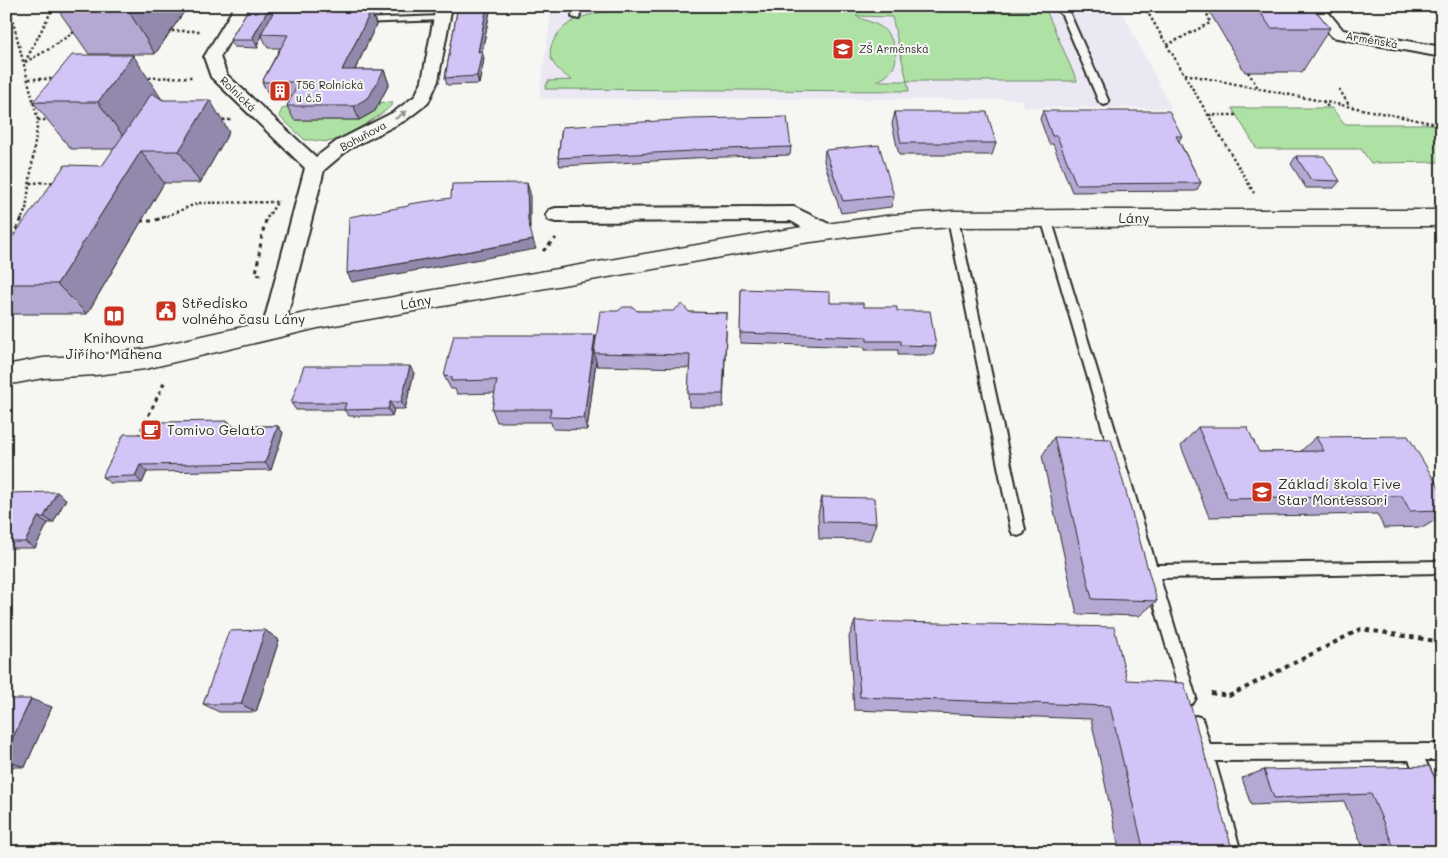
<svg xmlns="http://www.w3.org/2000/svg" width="1448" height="858" font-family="Mali,sans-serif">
<rect width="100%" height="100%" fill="#f6f6f2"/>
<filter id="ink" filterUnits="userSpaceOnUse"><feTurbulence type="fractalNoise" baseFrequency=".02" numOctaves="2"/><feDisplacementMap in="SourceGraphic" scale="10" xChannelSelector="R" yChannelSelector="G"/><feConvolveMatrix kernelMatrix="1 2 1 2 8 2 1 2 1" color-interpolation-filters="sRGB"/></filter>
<g filter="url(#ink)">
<path fill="#ebe7f3" d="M 552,6 L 1119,6 L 1171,108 L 1024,107 L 1021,99 L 539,99 Z"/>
<g fill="#aee2a4" stroke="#6c8668" fill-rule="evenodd">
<path d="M 648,10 L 1046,10 L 1077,81 L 907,81 L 909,91 L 545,89 L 548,81 L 572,80 C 560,72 545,61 552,44 C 567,8 616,11 648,10 ZM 856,16 L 892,17 L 907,81 L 877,81 C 880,79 885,78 887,75 C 903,63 895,37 881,27 C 873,22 863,20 856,16 Z"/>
<path d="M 378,102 L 393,103 C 389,112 343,138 332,141 C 324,143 314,139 305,140 L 279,116 L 282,109 L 291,106 L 294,120 L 359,120 L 374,111 Z"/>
<path d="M 1232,108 L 1332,108 L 1344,124 L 1438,124 L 1442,128 L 1442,162 L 1371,163 L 1361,149 L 1257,149 Z"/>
</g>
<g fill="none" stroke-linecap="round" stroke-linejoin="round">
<g stroke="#2b2b2b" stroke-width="4">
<g id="service">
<path d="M 574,6 L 582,6 L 579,19 L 572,17 Z"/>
<path d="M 1053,6 L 1062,6 L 1070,14 L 1109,102 L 1107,104 L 1104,105 L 1099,102 L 1062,15 Z"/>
<path d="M 442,16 L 446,18 L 445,20 L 359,23 L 355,21 L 359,19 Z"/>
<path d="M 1046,215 L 1051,218 L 1156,565 L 1442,561 L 1442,573 L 1160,578 L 1196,698 L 1193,703 L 1188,706 L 1183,703 L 1041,218 Z"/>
<path d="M 953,216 L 958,219 L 1025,530 L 1023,534 L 1018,536 L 1013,534 L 1011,530 L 948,219 Z"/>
<path d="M 1196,716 L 1202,718 L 1210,745 L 1442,744 L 1442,760 L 1425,760 L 1435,781 L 1433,787 L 1427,789 L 1421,787 L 1409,760 L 1215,761 L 1241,852 L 1224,852 L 1188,724 L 1190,718 Z"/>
</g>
</g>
<g stroke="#2b2b2b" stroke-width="4">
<g id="minor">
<path d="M 235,6 L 250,6 L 220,57 L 227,75 L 316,157 L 337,141 L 394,112 L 415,96 L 422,81 L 436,6 L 452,6 L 438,81 L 428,103 L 406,120 L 349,149 L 324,170 L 284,329 L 281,335 L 273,337 L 265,335 L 262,329 L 305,168 L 211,77 L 204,57 Z"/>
<path d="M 1308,6 L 1323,6 L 1343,30 L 1442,47 L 1442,57 L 1332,37 Z"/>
<path d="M 794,207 L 835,227 L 838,232 L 835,237 C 820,241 804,228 791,221 L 556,222 L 549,220 L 546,215 L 549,210 L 556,208 Z"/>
</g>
</g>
<g stroke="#2b2b2b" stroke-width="3">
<path id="tertiary" d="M 1077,210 L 1442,210 L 1442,226 L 953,227 L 893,231 L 796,244 L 318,328 L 145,369 L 96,375 L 43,378 L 6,385 L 6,365 L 43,358 L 96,355 L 145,349 L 318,310 L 796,228 L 893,215 L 953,211 Z"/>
</g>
<g stroke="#2b2b2b" stroke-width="2.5" stroke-dasharray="2.5 2.5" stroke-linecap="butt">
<path d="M 9,6 L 38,120 L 26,209 L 22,218"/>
<path d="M 1144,6 L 1254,193"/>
<path d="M 1193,6 L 1205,12"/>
<path d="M 1413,6 L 1442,11"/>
<path d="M 167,31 L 201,31"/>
<path d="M 1167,45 L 1210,23 L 1205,7"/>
<path d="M 25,62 L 46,51 L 77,30"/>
<path d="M 25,62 L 54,6"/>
<path d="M 1248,72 L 1258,88"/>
<path d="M 1185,74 L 1442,125"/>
<path d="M 144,78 L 193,77"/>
<path d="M 29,79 L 56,79"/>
<path d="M 1339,89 L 1349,105"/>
<path d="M 1323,101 L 1329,108"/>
<path d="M 1209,115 L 1236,115"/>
<path d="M 38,120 L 51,120"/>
<path d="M 218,120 L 232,120"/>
<path d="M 30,183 L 56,182"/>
<path d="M 162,218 L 198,203 L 277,202"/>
<path d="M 267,218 L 278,201"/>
</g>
<g stroke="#2b2b2b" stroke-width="3" stroke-dasharray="4 4" stroke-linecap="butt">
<path d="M 140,221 L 154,221 L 165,216"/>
<path d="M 6,242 L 19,225 L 23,216"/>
<path d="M 543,251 L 556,238"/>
<path d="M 261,275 L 256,274 L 262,235 L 267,216"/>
<path d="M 138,437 L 165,381"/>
</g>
<path stroke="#2b2b2b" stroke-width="4" stroke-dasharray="4.5 4.5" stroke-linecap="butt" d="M 1211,693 L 1229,696 L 1361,629 L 1442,642"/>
<use href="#service" fill="#f6f6f2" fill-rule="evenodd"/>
<use href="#minor" fill="#f6f6f2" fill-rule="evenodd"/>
<use href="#tertiary" fill="#f6f6f2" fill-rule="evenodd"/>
</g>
<g fill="#b5a9d4" stroke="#2b2b2b">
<path d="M 57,6 L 188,6 L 155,54 L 89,54 L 56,7 Z"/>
<path d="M 250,6 L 273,6 L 276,11 L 282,11 L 279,9 L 278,6 L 385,6 L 380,17 L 374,17 L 376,25 L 355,70 L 384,70 L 389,84 L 375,111 L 359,120 L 294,120 L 287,106 L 292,96 L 269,95 L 262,82 L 280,48 L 268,48 L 262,36 L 257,45 L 258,48 L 234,47 L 230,40 Z"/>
<path d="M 458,6 L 491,6 L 482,52 L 484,59 L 479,84 L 447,85 L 445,78 Z"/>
<path d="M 1206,6 L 1312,6 L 1330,28 L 1302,72 L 1245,72 Z"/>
<path d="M 162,99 L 229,132 L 200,183 L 164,183 L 87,314 L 6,314 L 6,238 L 12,238 L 102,166 L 114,149 L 71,149 L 33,102 Z"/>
<path d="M 1043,111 L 1182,136 L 1179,141 L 1201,183 L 1196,191 L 1072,192 L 1053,144 L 1049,144 L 1040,119 Z"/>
<path d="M 895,112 L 996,143 L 992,155 L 899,155 L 892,124 Z"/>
<path d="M 562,127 L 791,147 L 790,155 L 693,158 L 693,159 L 560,166 L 558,158 Z"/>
<path d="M 825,150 L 894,196 L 891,207 L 841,213 L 824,161 Z"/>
<path d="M 1296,156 L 1340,181 L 1334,188 L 1306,188 L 1291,164 Z"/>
<path d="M 741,289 L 830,303 L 897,311 L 936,346 L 933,355 L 898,355 L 898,350 L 865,350 L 865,347 L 740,343 Z"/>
<path d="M 637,311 L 727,313 L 723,407 L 689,407 L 688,394 L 690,368 L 597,366 L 596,361 L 587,430 L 553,429 L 551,422 L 497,422 L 492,409 L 495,393 L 457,394 L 455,389 L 451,389 L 444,376 L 596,340 Z"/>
<path d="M 414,373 L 405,409 L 394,409 L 392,416 L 349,416 L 344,410 L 296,410 L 291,403 Z"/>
<path d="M 228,421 L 233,426 L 278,426 L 283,433 L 271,470 L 147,472 L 142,483 L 110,483 L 102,477 L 154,434 Z"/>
<path d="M 1198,427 L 1259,452 L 1300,452 L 1316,437 L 1442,493 L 1442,516 L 1424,527 L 1384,528 L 1377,514 L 1209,517 L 1181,446 Z"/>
<path d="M 1054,437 L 1157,601 L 1139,616 L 1077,614 L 1042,456 Z"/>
<path d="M 6,493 L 66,499 L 53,523 L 48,523 L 35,548 L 6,548 Z"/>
<path d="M 822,497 L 876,523 L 870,540 L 819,539 L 818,514 Z"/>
<path d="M 855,621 L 1127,680 L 1233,852 L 1120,852 L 1091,719 L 854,710 L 849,637 Z"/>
<path d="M 265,630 L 279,640 L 256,712 L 219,712 L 203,704 Z"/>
<path d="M 6,699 L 52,707 L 25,767 L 6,767 Z"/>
<path d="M 1264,770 L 1442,792 L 1442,852 L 1365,852 L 1344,801 L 1251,805 L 1242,778 Z"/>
</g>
<g fill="#9389ac" stroke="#2b2b2b">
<path d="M 127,6 L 188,6 L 155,54 L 126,7 Z"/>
<path d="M 270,6 L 273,6 L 276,11 L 261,34 L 262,36 L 257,45 L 258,48 L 254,40 L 253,37 Z"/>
<path d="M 376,6 L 385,6 L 380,17 Z"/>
<path d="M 487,6 L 491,6 L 482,52 L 484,59 L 479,84 L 477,76 L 478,52 Z"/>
<path d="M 371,11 L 376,25 L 348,84 L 342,70 Z"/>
<path d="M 133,55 L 163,101 L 132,148 L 98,102 Z"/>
<path d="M 384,70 L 389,84 L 375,111 L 359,120 L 354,106 Z"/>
<path d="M 210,100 L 229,132 L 200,183 L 179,151 Z"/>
<path d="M 141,151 L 164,183 L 87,314 L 57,284 Z"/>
<path d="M 527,183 L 530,192 L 530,229 L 528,220 Z"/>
<path d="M 533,240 L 536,249 L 352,282 L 347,273 Z"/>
<path d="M 595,335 L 598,348 L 594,353 L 596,361 L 587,430 L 584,418 Z"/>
<path d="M 410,366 L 414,373 L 405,409 L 401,402 Z"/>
<path d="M 390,402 L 394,409 L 392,416 L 388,409 Z"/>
<path d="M 228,421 L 234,428 L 225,426 Z"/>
<path d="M 278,426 L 283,433 L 271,470 L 265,463 Z"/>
<path d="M 140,465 L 147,472 L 142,483 L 135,476 Z"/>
<path d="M 57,492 L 66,499 L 53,523 L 44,517 Z"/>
<path d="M 38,517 L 48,523 L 35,548 L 25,542 Z"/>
<path d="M 265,630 L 279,640 L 256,712 L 241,704 Z"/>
<path d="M 31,699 L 52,707 L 25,767 L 6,761 L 6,752 Z"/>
</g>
<g fill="#d2c4f6" stroke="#2b2b2b">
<path d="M 57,6 L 127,6 L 126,7 L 56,7 Z"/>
<path d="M 250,6 L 270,6 L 253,37 L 254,40 L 230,40 Z"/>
<path d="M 458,6 L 487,6 L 478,52 L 482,51 L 477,76 L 445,78 Z"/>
<path d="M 1256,6 L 1312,6 L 1330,28 L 1271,28 Z"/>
<path d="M 274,11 L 371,11 L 342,70 L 384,70 L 369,97 L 354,106 L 287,106 L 299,82 L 262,82 L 288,35 L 261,34 Z"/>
<path d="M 72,55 L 133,55 L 98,102 L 33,102 Z"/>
<path d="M 152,93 L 163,100 L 210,100 L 179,151 L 141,151 L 57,284 L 6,284 L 6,238 L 12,238 L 65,165 L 102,166 Z"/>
<path d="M 1043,111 L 1169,111 L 1182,136 L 1176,136 L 1201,183 L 1076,184 L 1057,136 L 1052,136 Z"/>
<path d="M 895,112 L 987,112 L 996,143 L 901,143 Z"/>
<path d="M 787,117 L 791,147 L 693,150 L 693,151 L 558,158 L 562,127 L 691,119 Z"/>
<path d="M 879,145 L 894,196 L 843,201 L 825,150 Z"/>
<path d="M 1296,156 L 1324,156 L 1340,181 L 1311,180 Z"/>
<path d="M 527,183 L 528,220 L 533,240 L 347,273 L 349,217 L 408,206 L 409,204 L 451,198 L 452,184 Z"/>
<path d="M 741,289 L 830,292 L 830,303 L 863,303 L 864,307 L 897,307 L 897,311 L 930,311 L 936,346 L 901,345 L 901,341 L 867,341 L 867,337 L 740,333 Z"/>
<path d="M 682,304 L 689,312 L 727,313 L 723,394 L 688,394 L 690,355 L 594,353 L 600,311 L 618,311 L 623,307 L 633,307 L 637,311 L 673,311 Z"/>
<path d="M 454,335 L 595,335 L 584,418 L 549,417 L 551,409 L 492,409 L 497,380 L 451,381 L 452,377 L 444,376 Z"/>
<path d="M 304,366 L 410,366 L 401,402 L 390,402 L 388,409 L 344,410 L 346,403 L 291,403 Z"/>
<path d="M 228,421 L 225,426 L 278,426 L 265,463 L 140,465 L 135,476 L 102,477 L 124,434 L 154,434 L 159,422 Z"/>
<path d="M 1198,427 L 1247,427 L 1259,452 L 1324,451 L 1316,437 L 1408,436 L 1442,493 L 1442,510 L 1410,511 L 1402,496 L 1228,499 Z"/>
<path d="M 1054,437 L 1111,439 L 1157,601 L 1092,599 Z"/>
<path d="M 57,492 L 44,517 L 38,517 L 25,542 L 6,542 L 6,493 Z"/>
<path d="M 822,497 L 874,498 L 876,523 L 823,522 Z"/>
<path d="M 855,621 L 1114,627 L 1127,680 L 1184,683 L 1233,852 L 1144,852 L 1110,706 L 860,697 Z"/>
<path d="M 265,630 L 241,704 L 203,704 L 229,631 Z"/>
<path d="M 6,699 L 31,699 L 6,752 Z"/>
<path d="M 1429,766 L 1442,792 L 1442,852 L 1396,852 L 1371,794 L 1274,798 L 1264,770 Z"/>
</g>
<defs><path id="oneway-solid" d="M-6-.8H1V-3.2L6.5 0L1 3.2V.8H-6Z" transform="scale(1.25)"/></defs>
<use fill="#90908e" href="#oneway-solid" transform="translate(401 115) rotate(-34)"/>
</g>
<defs>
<g id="school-square" transform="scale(1.125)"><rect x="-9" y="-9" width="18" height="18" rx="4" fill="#c8321e" stroke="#f6f6f2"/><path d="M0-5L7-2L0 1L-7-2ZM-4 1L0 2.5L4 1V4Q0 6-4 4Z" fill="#fff"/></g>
<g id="building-square" transform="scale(1.125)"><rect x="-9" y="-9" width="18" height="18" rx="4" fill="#c8321e" stroke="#f6f6f2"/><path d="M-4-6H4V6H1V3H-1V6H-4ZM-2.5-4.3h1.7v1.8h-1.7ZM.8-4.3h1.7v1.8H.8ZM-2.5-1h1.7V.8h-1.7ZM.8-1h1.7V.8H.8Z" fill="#fff"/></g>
<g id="civic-square" transform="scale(1.125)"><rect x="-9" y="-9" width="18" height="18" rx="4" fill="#c8321e" stroke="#f6f6f2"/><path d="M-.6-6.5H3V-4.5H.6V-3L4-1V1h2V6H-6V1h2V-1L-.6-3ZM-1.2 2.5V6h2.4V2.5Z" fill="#fff"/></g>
<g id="library-square" transform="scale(1.125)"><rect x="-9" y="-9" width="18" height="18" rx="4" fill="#c8321e" stroke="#f6f6f2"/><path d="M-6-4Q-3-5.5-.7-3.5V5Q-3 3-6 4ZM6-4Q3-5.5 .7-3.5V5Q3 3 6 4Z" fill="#fff"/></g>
<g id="cafe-square" transform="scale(1.125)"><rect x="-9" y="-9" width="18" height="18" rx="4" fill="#c8321e" stroke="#f6f6f2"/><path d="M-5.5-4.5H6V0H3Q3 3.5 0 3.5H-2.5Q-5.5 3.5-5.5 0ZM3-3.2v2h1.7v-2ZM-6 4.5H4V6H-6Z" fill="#fff"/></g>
</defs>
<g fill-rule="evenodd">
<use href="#school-square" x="843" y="49"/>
<use href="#building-square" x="280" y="91"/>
<use href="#civic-square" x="166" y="311"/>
<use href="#library-square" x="114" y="316"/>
<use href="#cafe-square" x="151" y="430"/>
<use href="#school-square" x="1262" y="492"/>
</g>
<g text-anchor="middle" stroke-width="4" stroke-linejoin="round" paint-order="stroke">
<g font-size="11" fill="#2b2b2b" stroke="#f6f6f2">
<text transform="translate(1372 40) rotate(10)" y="4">Arménská</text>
<text transform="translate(238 94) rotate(44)" y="4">Rolnická</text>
<text transform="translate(363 136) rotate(-28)" y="4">Bohuňova</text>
</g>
<g font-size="11" fill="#2b2b2b" stroke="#f6f6f2" text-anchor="start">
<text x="859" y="53">ZŠ Arménská</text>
<text x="296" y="89">T56 Rolnická<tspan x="296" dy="13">u č.5</tspan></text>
</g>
<g font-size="14" fill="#2b2b2b" stroke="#f6f6f2">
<text x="1134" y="223">Lány</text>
<text transform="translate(416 302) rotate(-10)" y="5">Lány</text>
</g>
<g font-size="14" fill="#2b2b2b" stroke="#f6f6f2" text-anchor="start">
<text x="182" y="308">Středisko<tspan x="182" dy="16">volného času Lány</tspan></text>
<text x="114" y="343" text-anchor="middle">Knihovna<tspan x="114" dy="16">Jiřího Mahena</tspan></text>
<text x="167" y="435">Tomivo Gelato</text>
<text x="1278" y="489">Základí škola Five<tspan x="1278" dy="16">Star Montessori</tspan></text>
</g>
</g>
<rect width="1448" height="858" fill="none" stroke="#f6f6f2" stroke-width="25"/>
<rect x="12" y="12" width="1423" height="833" fill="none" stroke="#2b2b2b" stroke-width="2" filter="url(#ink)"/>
</svg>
